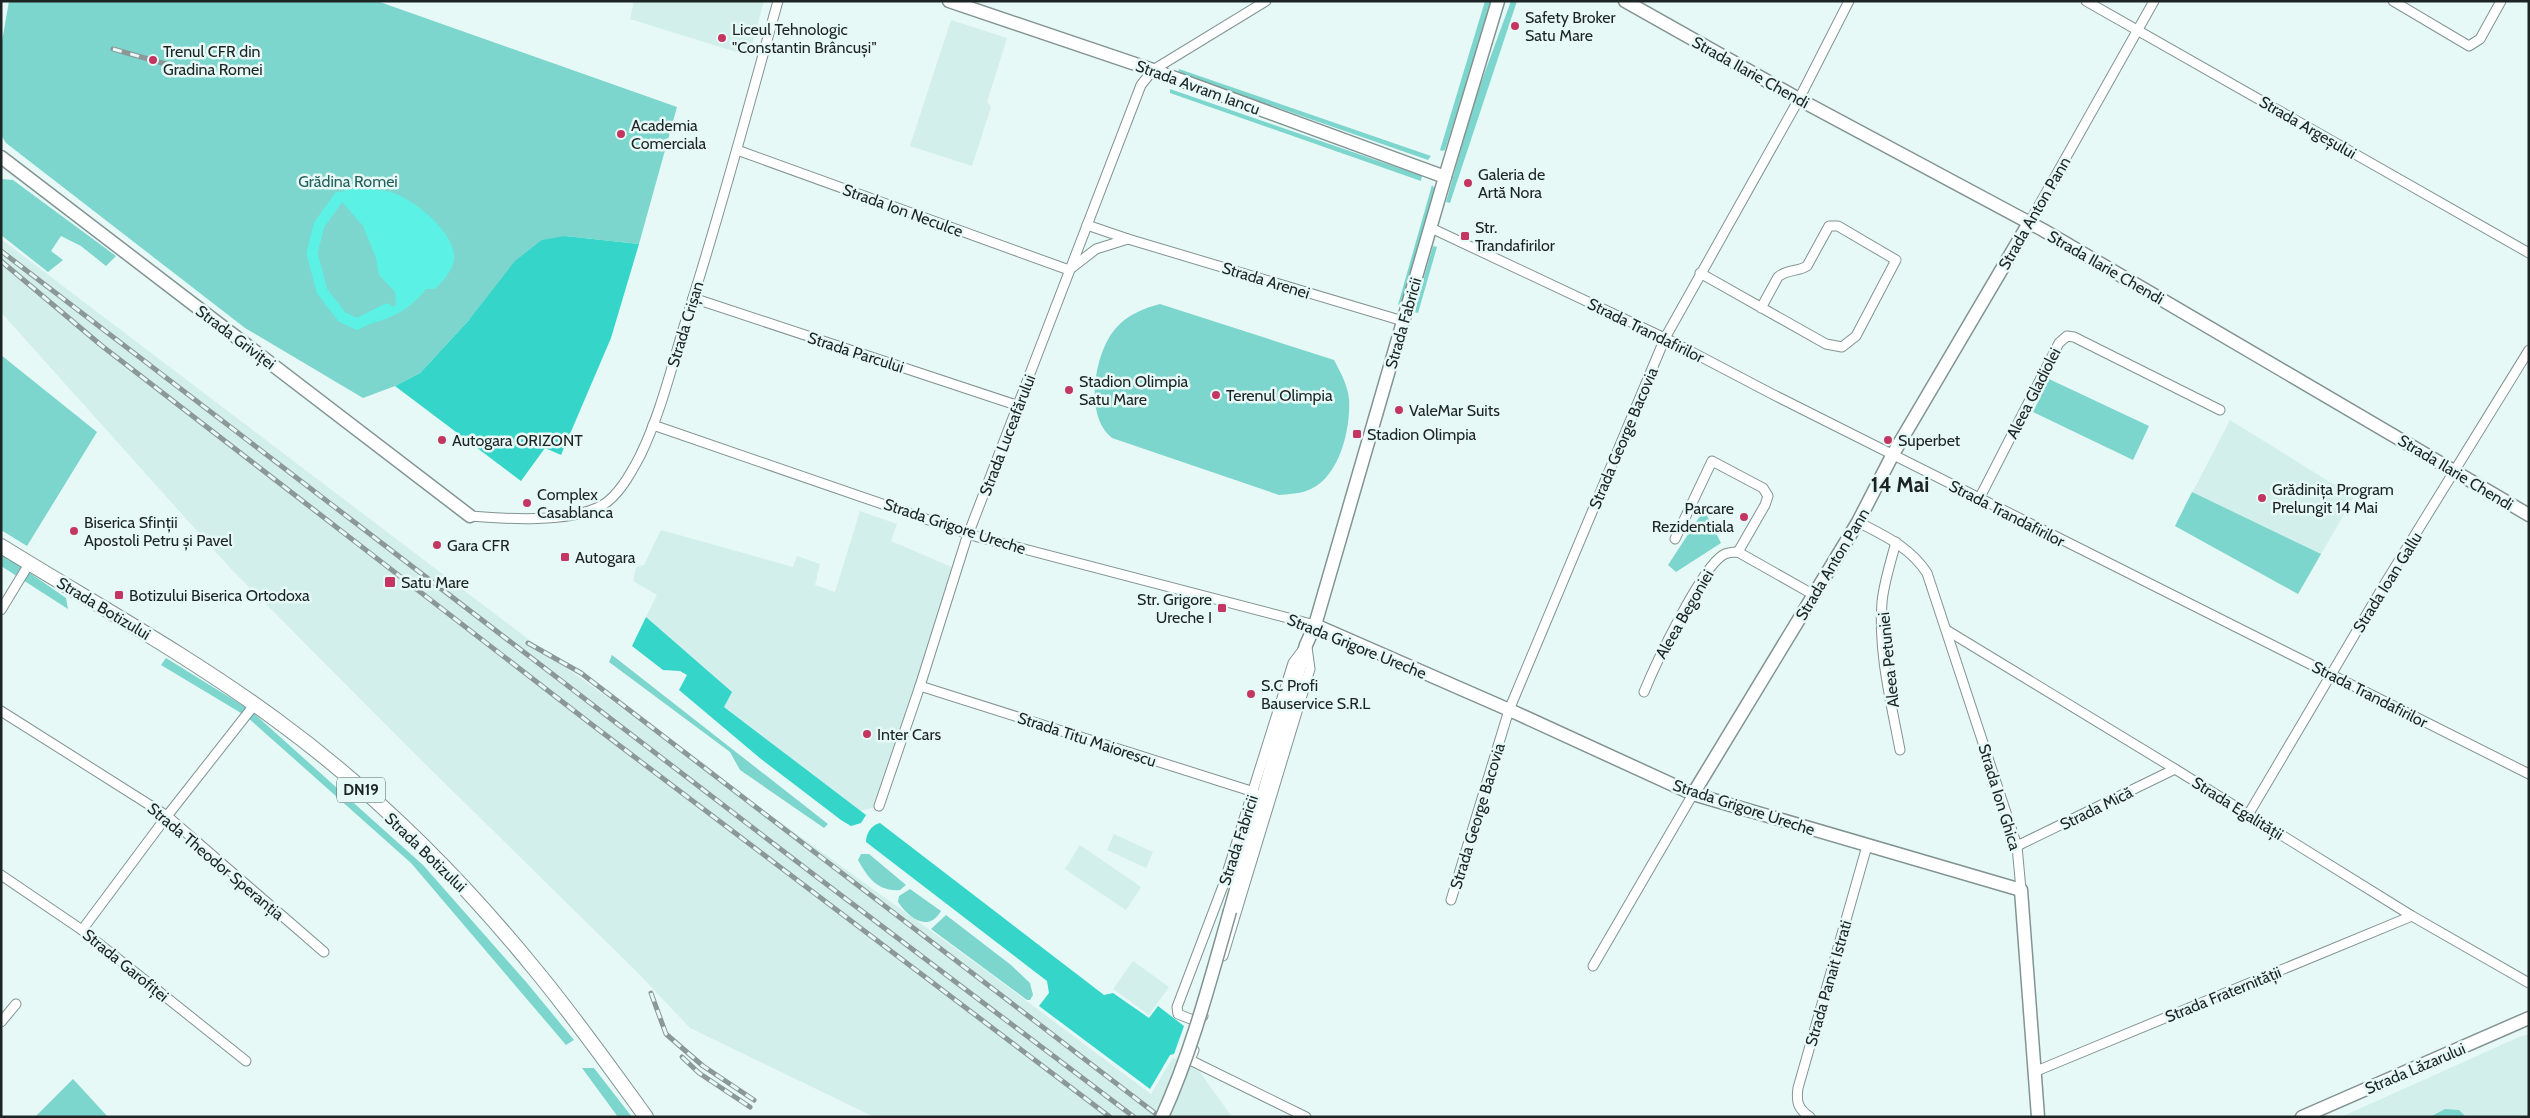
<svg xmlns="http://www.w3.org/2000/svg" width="2530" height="1118" font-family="Cabin,sans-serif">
<rect width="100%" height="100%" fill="#e6f9f6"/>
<g fill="#d2efeb">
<path d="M 634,1 L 764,1 L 749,56 L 630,19 Z"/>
<path d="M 951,20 L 1007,38 L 987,102 L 991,107 L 972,166 L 910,146 Z"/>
<path d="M 1,239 L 565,667 L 992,975 L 1151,1094 L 1173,1057 L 1200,1072 L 1232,1117 L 874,1117 L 690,1028 L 639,974 L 415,754 L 232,570 L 7,319 L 1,312 Z"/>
<path d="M 2230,420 L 2354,497 L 2298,594 L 2175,526 Z"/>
<path d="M 860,511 L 897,524 L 891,541 L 956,569 L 879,806 L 860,811 L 724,707 L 731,692 L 646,617 L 657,595 L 633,581 L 636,567 L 644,565 L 661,530 L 793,567 L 797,556 L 820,564 L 815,585 L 835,592 Z"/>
<path d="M 1114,834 L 1153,852 L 1146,868 L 1107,850 Z"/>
<path d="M 1080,845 L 1141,887 L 1126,910 L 1065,869 Z"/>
<path d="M 1133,961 L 1169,987 L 1149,1015 L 1113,989 Z"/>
<path d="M 2529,1034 L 2529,1117 L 2341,1117 L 2519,1037 Z"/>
</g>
<g fill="#7dd6cd">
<path d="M 9,1 L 377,1 L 677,107 L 639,244 L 565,236 L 469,320 L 420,373 L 395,386 L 363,398 L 245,328 L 6,143 L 1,135 L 1,47 Z"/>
<path d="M 1485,1 L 1493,1 L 1445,150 L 1442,151 L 1440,150 Z"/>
<path d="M 1511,1 L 1517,1 L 1450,203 L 1446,202 L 1475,99 Z"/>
<path d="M 1179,69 L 1431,156 L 1428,160 L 1178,73 Z"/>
<path d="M 1170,89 L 1422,176 L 1421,181 L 1170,93 Z"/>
<path d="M 1,179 L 13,180 L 116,256 L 106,266 L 81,246 L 61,236 L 51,251 L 63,260 L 48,272 L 1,235 Z"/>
<path d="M 1432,185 L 1435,189 L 1404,302 L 1398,305 Z"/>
<path d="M 1433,246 L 1437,247 L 1418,313 L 1414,312 Z"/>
<path d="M 1160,304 L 1334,360 C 1340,371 1348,386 1349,399 C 1351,429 1339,481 1306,491 C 1298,494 1288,494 1279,495 L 1112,438 C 1083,416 1095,351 1116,328 C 1127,315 1144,308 1160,304 Z"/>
<path d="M 1,355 L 97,432 L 27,546 L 1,530 Z"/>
<path d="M 2049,379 L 2149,426 L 2133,460 L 2033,412 Z"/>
<path d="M 2192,492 L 2321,554 L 2298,594 L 2175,526 Z"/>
<path d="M 1704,510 L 1721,543 L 1676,572 L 1668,565 Z"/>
<path d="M 1,553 L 66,598 L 68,609 L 1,566 Z"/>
<path d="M 612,655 L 828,824 L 824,828 L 740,770 L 730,752 L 609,662 Z"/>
<path d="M 166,658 L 250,710 L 423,865 L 527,983 L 574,1040 L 566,1045 L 411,863 L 246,716 L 161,665 Z"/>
<path d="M 861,854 L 869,854 L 906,885 L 900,890 C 878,892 868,878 858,860 Z"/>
<path d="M 910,889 L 941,911 C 928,933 909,918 898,902 L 899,896 Z"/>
<path d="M 946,915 L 1011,965 L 1030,983 L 1033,995 L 1030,1000 L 1027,1000 L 931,929 Z"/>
<path d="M 582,1068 L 594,1068 L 632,1117 L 618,1117 Z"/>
<path d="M 73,1079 L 108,1117 L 35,1117 Z"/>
<path d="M 2445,1109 L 2459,1110 L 2466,1117 L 2430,1117 Z"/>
</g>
<g fill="#36d5c9">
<path d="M 565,236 L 639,244 L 611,338 L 561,455 L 545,448 L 521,481 L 395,386 L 420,373 L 469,320 L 515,261 L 542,240 Z"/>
<path d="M 646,617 L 732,692 L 724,707 L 866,815 L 861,823 L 851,826 L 841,820 L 761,759 L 679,690 L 687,675 L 680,671 L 663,670 L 632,646 Z"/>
<path d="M 880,823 L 1104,995 L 1113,993 L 1149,1018 L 1158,1006 L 1184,1026 L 1174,1054 L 1170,1055 L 1150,1089 L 1039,1006 L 1049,993 L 1047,981 L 866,842 C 866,834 871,825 880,823 Z"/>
</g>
<path fill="#5bf1e4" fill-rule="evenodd" d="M 356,183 C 367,192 383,188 396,194 C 417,202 462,238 453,264 C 450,274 441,282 435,289 L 426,289 C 405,315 387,319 356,328 L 339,319 L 319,294 L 310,252 L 318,223 L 348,185 ZM 338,197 L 363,226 L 376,258 L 379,275 L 395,292 L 396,305 L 357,324 L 342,317 L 323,291 L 312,253 L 319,225 Z"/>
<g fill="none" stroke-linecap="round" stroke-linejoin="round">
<path stroke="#5bf1e4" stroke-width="11" d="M 339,197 L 319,225 L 312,253 L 322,291 L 342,317 L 357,324 L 387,309"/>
<g stroke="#829492" stroke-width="11">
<g id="street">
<path d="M 2086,1 L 2529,253"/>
<path d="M 2393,1 L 2469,46 L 2480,39 L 2501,1"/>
<path d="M 737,150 L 1069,270 L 1096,249 L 1128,239"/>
<path d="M 2029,223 L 2154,1"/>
<path d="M 1087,225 L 1128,239 L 1403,321"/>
<path d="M 1431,228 L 1671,341 L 1774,395 L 2529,774"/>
<path d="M 1700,273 L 1826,344 L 1842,347 L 1856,336 L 1896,260 L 1838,226 L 1829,226 L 1807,266 C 1798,272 1787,269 1778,277 L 1761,308"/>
<path d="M 693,298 L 1019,406"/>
<path d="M 653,425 L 978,537 L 1315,625"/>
<path d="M 1979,499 L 2059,343 L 2067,336 L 2074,337 L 2220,410"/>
<path d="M 470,516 C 506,519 568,523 601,506 C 618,497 631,473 640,456 C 661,413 672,365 686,320 C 720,215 748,108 778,1"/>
<path d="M 1858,522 C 1885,536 1910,547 1927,573 L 2017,846 L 2021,890"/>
<path d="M 1675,539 L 1712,461 L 1763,488 L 1768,496 L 1765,505 L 1738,552"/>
<path d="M 1896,542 C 1891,561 1884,582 1882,602 C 1878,651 1891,702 1900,750"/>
<path d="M 1,610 L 29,564"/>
<path d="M 1948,631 L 2175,769 L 2412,916 L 2529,983"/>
<path d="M 920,686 L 1254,792"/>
<path d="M 1644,692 C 1655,665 1701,568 1723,555 C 1728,552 1733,552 1738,552 L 1814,595"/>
<path d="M 1,711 L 167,816 L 324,952"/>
<path d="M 879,806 L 920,686 L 966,540 L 1141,85 L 1153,70 L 1266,1"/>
<path d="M 2248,815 L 2384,585 L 2529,350"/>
<path d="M 2017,846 L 2175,769"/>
<path d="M 1,875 L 82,930 L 246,1061"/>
<path d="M 1451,900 L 1509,710 L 1665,338 L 1799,99 L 1849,1"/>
<path d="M 82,930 L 167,816 L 255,704"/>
<path d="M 1223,956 L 1310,669 L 1307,647"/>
<path d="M 1593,966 L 1693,794"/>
<path d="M 1203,1016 L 1193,1020 L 1178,1014 L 1177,1007 L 1223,886 L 1293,663 L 1302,651"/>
<path d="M 1,1022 L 16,1004"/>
<path d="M 1194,1050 L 1190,1060 L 1306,1117"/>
<path d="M 2034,1072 L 2412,916"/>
<path d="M 1810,1117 C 1798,1109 1796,1102 1798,1088 L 1867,846"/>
</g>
</g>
<g stroke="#829492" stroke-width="15">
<g id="secondary">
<path d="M 949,1 L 1153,70 L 1445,177"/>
<path d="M 1625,1 L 1804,102 L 2043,230 L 2529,515"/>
<path d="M 1,157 L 470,516"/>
<path d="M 1315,625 L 1514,712 L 1693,794 L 2021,890 L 2038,1117"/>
<path d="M 1693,794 L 1858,522 L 1893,454 L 2029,223"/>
<path d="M 1230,911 L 1306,645 L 1315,625 L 1445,177 L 1498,1"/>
<path d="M 2302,1117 L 2529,1018"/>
</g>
</g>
<g stroke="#829492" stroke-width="16">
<path id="primary" d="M 1,546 C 93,603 188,655 275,719 C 371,789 458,875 533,967 C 573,1015 609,1066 646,1117"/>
</g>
<use href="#street" stroke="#fff" stroke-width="9"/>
<use href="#secondary" stroke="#fff" stroke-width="12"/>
<use href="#primary" stroke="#fff" stroke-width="14"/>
<g stroke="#8b9897" stroke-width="5">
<g id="rail">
<path d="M 113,49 L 194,72"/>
<path d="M 1,251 L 817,877 L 1134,1117"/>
<path d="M 1,261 L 102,346 L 595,727 L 1110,1117"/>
<path d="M 528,643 L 581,673 L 1160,1117"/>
<path d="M 651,993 L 666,1034 L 703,1066 L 754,1100"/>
<path d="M 682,1057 L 699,1073 L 750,1107"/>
</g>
</g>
<use href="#rail" stroke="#e6f9f6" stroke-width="3" stroke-dasharray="9" stroke-linecap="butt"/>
<g stroke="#829492" stroke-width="15" stroke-linecap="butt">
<path id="secondary-bridge" d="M 1162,1117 C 1192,1051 1210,981 1230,911"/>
</g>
<use href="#secondary-bridge" stroke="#fff" stroke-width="12"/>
</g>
<g fill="#c43661" stroke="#e6f9f6" stroke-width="2">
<circle cx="1515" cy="26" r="5"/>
<circle cx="722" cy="38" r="5"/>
<circle cx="153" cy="60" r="5"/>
<circle cx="621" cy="134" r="5"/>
<circle cx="1468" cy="183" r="5"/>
<rect x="1460" y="231" width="10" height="10" rx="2.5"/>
<circle cx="1069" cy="390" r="5"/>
<circle cx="1216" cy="395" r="5"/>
<circle cx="1399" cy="410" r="5"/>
<rect x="1352" y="429" width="10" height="10" rx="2.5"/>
<circle cx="442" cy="440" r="5"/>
<circle cx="1888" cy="440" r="5"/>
<circle cx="2262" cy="498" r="5"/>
<circle cx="527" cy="503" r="5"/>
<circle cx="1744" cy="517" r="5"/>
<circle cx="74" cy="531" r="5"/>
<circle cx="437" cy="545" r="5"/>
<rect x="560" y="552" width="10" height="10" rx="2.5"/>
<rect x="384" y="576" width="12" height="12" rx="2.5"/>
<rect x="114" y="590" width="10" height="10" rx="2.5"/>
<rect x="1217" y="603" width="10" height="10" rx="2.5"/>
<circle cx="1251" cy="694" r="5"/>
<circle cx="867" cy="734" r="5"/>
</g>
<g text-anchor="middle" stroke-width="5" stroke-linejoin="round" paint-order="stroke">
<rect fill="#e6f9f6" stroke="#596463" stroke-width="1" x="337" y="777.5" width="48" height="25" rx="4"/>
<g font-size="15" font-weight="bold" fill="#1d2424">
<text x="361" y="795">DN19</text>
</g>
<g font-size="16" fill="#1d2424" stroke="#e6f9f6" text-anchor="start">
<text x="1525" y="23">Safety Broker<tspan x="1525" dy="18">Satu Mare</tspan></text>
<text x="732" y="35">Liceul Tehnologic<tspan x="732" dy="18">"Constantin Brâncuși"</tspan></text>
<text x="163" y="57">Trenul CFR din<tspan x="163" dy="18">Gradina Romei</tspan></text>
<text x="631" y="131">Academia<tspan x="631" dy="18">Comerciala</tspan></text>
<text x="1478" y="180">Galeria de<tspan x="1478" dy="18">Artă Nora</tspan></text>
<text x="1475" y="233">Str.<tspan x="1475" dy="18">Trandafirilor</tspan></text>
<text x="1079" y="387">Stadion Olimpia<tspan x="1079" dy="18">Satu Mare</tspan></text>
<text x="1226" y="401">Terenul Olimpia</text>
<text x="1409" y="416">ValeMar Suits</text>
<text x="1367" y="440">Stadion Olimpia</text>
<text x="452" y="446">Autogara ORIZONT</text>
<text x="1898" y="446">Superbet</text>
<text x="2272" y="495">Grădinița Program<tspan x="2272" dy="18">Prelungit 14 Mai</tspan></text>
<text x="537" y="500">Complex<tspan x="537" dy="18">Casablanca</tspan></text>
<text x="1734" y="514" text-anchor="end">Parcare<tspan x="1734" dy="18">Rezidentiala</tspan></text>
<text x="84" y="528">Biserica Sfinții<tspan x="84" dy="18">Apostoli Petru și Pavel</tspan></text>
<text x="447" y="551">Gara CFR</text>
<text x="575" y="563">Autogara</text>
<text x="401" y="588">Satu Mare</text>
<text x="129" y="601">Botizului Biserica Ortodoxa</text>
<text x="1212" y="605" text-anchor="end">Str. Grigore<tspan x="1212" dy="18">Ureche I</tspan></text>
<text x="1261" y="691">S.C Profi<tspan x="1261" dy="18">Bauservice S.R.L</tspan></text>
<text x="877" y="740">Inter Cars</text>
</g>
<g font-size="16" fill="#1d2424" stroke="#e6f9f6">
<text transform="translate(1751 72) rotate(29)" y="6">Strada Ilarie Chendi</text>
<text transform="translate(1198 87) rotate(20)" y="6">Strada Avram Iancu</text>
<text transform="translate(2308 127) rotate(30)" y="6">Strada Argeșului</text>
<text transform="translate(903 210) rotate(20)" y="6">Strada Ion Neculce</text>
<text transform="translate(2034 213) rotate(-60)" y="6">Strada Anton Pann</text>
<text transform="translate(2106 267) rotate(30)" y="6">Strada Ilarie Chendi</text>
<text transform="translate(1266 280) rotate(17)" y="6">Strada Arenei</text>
<text transform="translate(1403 323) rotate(-74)" y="6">Strada Fabricii</text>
<text transform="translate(685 324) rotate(-73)" y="6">Strada Crișan</text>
<text transform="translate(1646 330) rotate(26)" y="6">Strada Trandafirilor</text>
<text transform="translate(236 337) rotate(37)" y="6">Strada Griviței</text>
<text transform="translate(856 352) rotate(18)" y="6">Strada Parcului</text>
<text transform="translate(2033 393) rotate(-63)" y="6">Aleea Gladiolei</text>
<text transform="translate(1007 435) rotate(-69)" y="6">Strada Luceafărului</text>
<text transform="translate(1623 438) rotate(-67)" y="6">Strada George Bacovia</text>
<text transform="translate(2456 472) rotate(31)" y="6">Strada Ilarie Chendi</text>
<text transform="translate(2007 513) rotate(27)" y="6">Strada Trandafirilor</text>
<text transform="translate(955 526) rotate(18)" y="6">Strada Grigore Ureche</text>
<text transform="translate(1832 564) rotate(-59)" y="6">Strada Anton Pann</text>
<text transform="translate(2387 582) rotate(-58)" y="6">Strada Ioan Gallu</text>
<text transform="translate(104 608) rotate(31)" y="6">Strada Botizului</text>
<text transform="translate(1684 614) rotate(-60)" y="6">Aleea Begoniei</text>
<text transform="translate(1357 646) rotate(22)" y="6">Strada Grigore Ureche</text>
<text transform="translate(1888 660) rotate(-96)" y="6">Aleea Petuniei</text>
<text transform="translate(2370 694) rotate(27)" y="6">Strada Trandafirilor</text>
<text transform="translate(1087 739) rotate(18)" y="6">Strada Titu Maiorescu</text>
<text transform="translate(2000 797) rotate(73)" y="6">Strada Ion Ghica</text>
<text transform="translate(1744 807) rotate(18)" y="6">Strada Grigore Ureche</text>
<text transform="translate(2096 808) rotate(-26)" y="6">Strada Mică</text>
<text transform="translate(2238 808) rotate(32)" y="6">Strada Egalității</text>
<text transform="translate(1477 816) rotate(-73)" y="6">Strada George Bacovia</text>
<text transform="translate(1238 840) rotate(-72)" y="6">Strada Fabricii</text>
<text transform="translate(426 852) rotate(44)" y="6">Strada Botizului</text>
<text transform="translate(216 861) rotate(40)" y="6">Strada Theodor Speranția</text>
<text transform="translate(126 965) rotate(39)" y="6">Strada Garofiței</text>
<text transform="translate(1828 983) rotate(-74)" y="6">Strada Panait Istrati</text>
<text transform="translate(2223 994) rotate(-22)" y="6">Strada Fraternității</text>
<text transform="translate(2415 1068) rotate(-23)" y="6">Strada Lăzarului</text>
</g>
<g font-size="16" fill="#25615c" stroke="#e6f9f6">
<text x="348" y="187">Grădina Romei</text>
</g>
<g font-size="21" font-weight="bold" fill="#1d2424" stroke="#e6f9f6">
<text x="1900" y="492">14 Mai</text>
</g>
</g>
<rect width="2530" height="1118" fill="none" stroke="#1d2424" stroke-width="5"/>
</svg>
